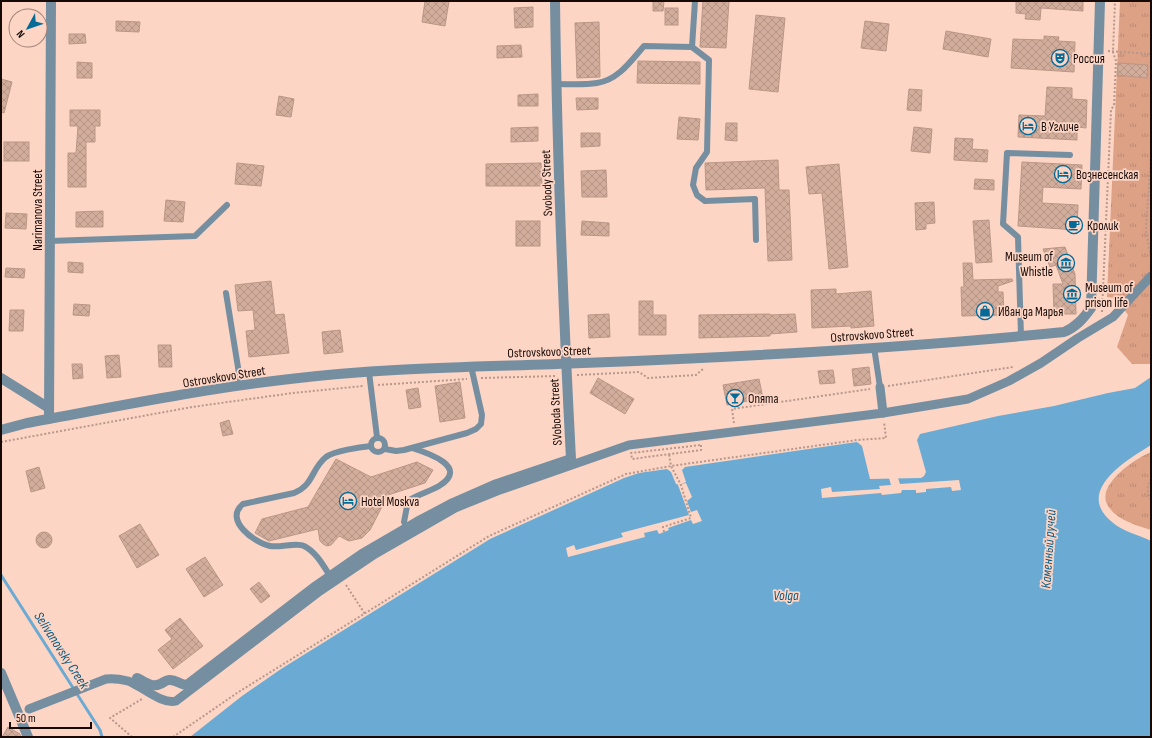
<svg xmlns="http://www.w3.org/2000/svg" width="1152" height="738" font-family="'Sofia Sans Condensed',sans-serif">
<defs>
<pattern id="grass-tufts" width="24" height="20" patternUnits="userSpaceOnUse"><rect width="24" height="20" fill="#dda186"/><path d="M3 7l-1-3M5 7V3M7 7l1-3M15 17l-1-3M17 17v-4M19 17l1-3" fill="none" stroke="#bd8972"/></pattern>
<pattern id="building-cross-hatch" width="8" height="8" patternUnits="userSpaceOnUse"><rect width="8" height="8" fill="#d2ad9c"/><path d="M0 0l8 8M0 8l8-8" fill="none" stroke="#b49485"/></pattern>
</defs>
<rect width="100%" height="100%" fill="#fdd5c5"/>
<g fill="url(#grass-tufts)">
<path d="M 1120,1 L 1151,2 L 1151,363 L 1149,364 L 1132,364 L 1117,347 L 1128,315 L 1116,298 L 1107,297 Z"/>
<path d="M 1151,452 L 1151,530 C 1136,525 1115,520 1107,504 C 1097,484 1136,458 1151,452 Z"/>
</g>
<path fill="#6babd3" d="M 1151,377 L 1151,445 C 1127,460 1074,491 1112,522 C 1122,531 1139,535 1151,541 L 1151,737 L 190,737 L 242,696 L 281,669 L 490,539 L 624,478 L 639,473 L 667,469 L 671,472 L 676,484 L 679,485 L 686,482 L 682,470 L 685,467 L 857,442 L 862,446 L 870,479 L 921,478 L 924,476 L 926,472 L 917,440 L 920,434 L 998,416 L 1054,406 L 1108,393 L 1135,388 Z"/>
<g fill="#fdd5c5">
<path d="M 889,478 L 898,478 L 900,484 L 959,480 L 961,490 L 952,491 L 951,487 L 926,489 L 926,492 L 916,493 L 916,490 L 902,490 L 901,493 L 882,495 L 881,493 L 822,498 L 821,489 L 831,487 L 832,492 L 880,489 L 879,486 L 891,485 Z"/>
<path d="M 686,483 L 692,497 L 687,501 L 691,512 L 697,510 L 702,521 L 693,524 L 691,520 L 668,528 L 669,530 L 659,534 L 657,530 L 644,533 L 645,537 L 568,557 L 566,548 L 574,545 L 576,550 L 623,537 L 621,533 L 689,515 L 678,485 Z"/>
</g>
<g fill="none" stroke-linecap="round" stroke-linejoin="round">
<path stroke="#6babd3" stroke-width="3" d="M 1,575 L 100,730 L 102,737"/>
</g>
<g fill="url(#building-cross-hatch)" stroke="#bb9686">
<path d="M 425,1 L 449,1 L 445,26 L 422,22 Z"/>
<path d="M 653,1 L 664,1 L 663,11 L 653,11 Z"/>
<path d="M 703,1 L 729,1 L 726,48 L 700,47 Z"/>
<path d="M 1016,1 L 1083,1 L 1083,11 L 1041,8 L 1040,20 L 1025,19 L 1026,14 L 1016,13 Z"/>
<path d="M 533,7 L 533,27 L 515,28 L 514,8 Z"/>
<rect x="665" y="8" width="13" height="17"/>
<path d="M 756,15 L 785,18 L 778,92 L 749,89 Z"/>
<path d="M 116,21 L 140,22 L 139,32 L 116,31 Z"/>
<path d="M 865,21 L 889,24 L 886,51 L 861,48 Z"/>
<path d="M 599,22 L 600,77 L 577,78 L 575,23 Z"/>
<path d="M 946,31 L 991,39 L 988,57 L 943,49 Z"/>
<path d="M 69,34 L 85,34 L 86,43 L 69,44 Z"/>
<path d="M 1044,36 L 1059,37 L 1058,41 L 1075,42 L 1074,72 L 1011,68 L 1013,39 L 1044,40 Z"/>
<path d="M 521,45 L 522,57 L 497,58 L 497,46 Z"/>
<path d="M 638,61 L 700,62 L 700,84 L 637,83 Z"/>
<path d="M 77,62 L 92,63 L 92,78 L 77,78 Z"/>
<path d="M 1118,63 L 1148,65 L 1147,78 L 1117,75 Z"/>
<path d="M 1,79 L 12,82 L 4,113 L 1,112 Z"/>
<path d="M 1047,87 L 1072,88 L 1072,99 L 1087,100 L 1086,128 L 1077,127 L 1077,140 L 1018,137 L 1019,115 L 1045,116 Z"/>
<path d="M 909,89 L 922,90 L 921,111 L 907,110 Z"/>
<path d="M 538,94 L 538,106 L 518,106 L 518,95 Z"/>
<path d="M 279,96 L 294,99 L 291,117 L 276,115 Z"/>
<path d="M 576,98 L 598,98 L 598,109 L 577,110 Z"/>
<path d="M 70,110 L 100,110 L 100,126 L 95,126 L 95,142 L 86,142 L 86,187 L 68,187 L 68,153 L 76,153 L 78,126 L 70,126 Z"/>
<path d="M 679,117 L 700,119 L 698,140 L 677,139 Z"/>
<path d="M 726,123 L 737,123 L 737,141 L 725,140 Z"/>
<path d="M 538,127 L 538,141 L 511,142 L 511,128 Z"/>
<path d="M 914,127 L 932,129 L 930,153 L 911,151 Z"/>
<path d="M 581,133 L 600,133 L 600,146 L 581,147 Z"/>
<path d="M 955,138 L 973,139 L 972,149 L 988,150 L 987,162 L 954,160 Z"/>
<rect x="4" y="142" width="25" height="19"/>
<path d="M 778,160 L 779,190 L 789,190 L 792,260 L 768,261 L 765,188 L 706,190 L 705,163 Z"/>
<path d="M 1022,162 L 1082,165 L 1081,189 L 1043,187 L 1042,203 L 1078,205 L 1077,230 L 1018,226 Z"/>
<path d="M 237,163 L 264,166 L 261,186 L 235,184 Z"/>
<path d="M 541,163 L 542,186 L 486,186 L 486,164 Z"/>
<path d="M 839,164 L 848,267 L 829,269 L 822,193 L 809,194 L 806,167 Z"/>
<path d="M 606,170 L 607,197 L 582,197 L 581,171 Z"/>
<path d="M 975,179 L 994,180 L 994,190 L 974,189 Z"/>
<path d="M 166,200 L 185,202 L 183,222 L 164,221 Z"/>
<path d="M 934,202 L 935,223 L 926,224 L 926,229 L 916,230 L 915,203 Z"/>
<path d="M 103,211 L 103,227 L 76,227 L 76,212 Z"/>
<path d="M 6,213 L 27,214 L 26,229 L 5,228 Z"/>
<path d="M 989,220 L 992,262 L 976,263 L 973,221 Z"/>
<rect x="516" y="221" width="24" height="25"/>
<path d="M 582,221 L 609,223 L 609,236 L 581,235 Z"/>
<path d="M 1065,247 L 1075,274 L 1076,314 L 1054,314 L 1053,284 L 1063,284 L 1056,265 L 1050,267 L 1043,249 Z"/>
<path d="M 68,262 L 83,263 L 83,273 L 68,272 Z"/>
<path d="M 963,263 L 972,263 L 973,280 L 1012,279 L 1013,281 L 998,286 L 998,292 L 1003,292 L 1004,315 L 962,316 L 961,287 L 964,287 Z"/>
<path d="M 6,268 L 25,269 L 24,278 L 5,277 Z"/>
<path d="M 271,281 L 275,315 L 284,314 L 289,353 L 249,357 L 246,331 L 255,330 L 253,310 L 238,311 L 235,285 Z"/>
<path d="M 836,289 L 836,294 L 871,291 L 874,326 L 851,328 L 851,326 L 812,328 L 811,290 Z"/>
<path d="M 639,301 L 653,301 L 653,315 L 666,315 L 666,335 L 639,335 Z"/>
<path d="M 74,304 L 90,305 L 89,316 L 73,315 Z"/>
<path d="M 10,310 L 24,310 L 23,331 L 9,331 Z"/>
<path d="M 609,314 L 610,337 L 589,338 L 588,315 Z"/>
<path d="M 770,314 L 770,315 L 795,314 L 797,332 L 770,334 L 770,336 L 699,338 L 699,315 Z"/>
<path d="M 340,330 L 343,352 L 324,354 L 322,332 Z"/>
<path d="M 158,345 L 171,345 L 172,367 L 159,367 Z"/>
<path d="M 119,355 L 121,377 L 107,378 L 105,356 Z"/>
<path d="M 72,364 L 82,364 L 83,378 L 73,379 Z"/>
<path d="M 869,367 L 871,384 L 854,386 L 852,369 Z"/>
<path d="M 833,370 L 835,383 L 820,384 L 818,371 Z"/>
<path d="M 598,378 L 634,399 L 625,414 L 590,393 Z"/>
<path d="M 759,379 L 763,398 L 727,405 L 723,385 Z"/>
<path d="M 460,382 L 465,418 L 440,422 L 435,386 Z"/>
<path d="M 418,388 L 421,407 L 409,409 L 406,390 Z"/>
<path d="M 229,420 L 233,434 L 223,436 L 220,423 Z"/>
<path d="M 336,459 L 371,477 L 417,462 L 433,470 L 425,483 L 388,495 L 370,530 L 362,538 L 349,541 L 339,536 L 331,545 L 327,546 L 323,544 L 320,541 L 318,529 L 269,541 L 255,533 L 262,519 L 308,507 Z"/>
<path d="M 39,467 L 45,488 L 31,492 L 26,471 Z"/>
<path d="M 140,524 L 159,555 L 137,568 L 119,536 Z"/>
<circle cx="44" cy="540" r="8"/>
<path d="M 205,557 L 223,585 L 204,597 L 186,569 Z"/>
<path d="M 259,582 L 270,596 L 261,603 L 250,589 Z"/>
<path d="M 180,618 L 203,646 L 173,669 L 158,650 L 172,639 L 165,630 Z"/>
<path d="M 8,727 L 20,734 L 21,737 L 2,737 Z"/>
</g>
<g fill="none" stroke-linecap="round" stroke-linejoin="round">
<g stroke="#b8988b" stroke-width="2" stroke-dasharray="2 2" stroke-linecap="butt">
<path d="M 1108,51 L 1151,54"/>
<path d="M 1151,151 L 1146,230 L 1151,259"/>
<path d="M 1102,312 L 1111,110 L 1114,105 L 1116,61 L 1113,52 L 1115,1"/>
<path d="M 577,375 L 639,372 L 648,378 L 696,375 L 703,369"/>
<path d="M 481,378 L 557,376"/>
<path d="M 378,385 L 467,379"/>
<path d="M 888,386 L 1013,367"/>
<path d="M 734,423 L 732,409 L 870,389"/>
<path d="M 1,442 L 192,407 L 293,393 L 363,386"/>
<path d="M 701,445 L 701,450 L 632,459 L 631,453 Z"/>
<path d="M 1151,479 C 1146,486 1147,493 1151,500"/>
<path d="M 664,532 L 663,527 L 691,518 L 681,485 L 671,466 L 669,454"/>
<path d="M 346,585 L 365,614"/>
<path d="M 132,737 L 110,718 L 142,699"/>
<path d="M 173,737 L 237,693 L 489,536 L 626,474 L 671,466 L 857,440 L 886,438 L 884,422"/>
</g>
<g stroke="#758fa1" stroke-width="6">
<path d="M 695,1 L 692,47 L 709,60 L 707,152 L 696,168 L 693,185 L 697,195 L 705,201 L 755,199 L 756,240"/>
<path d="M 556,84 C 570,84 584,85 597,83 C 618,80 631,61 644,46 L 692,47"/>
<path d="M 50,241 L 195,236 L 227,205"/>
<path d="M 226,293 L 241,386"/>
<path d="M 1021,336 L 1018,237 L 1003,224 L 1007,153 L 1070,155"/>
<path d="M 874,347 L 880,387"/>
<path d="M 369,372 L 377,437"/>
<circle cx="378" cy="445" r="7"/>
<path d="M 385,449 L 396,451 L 404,450 L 467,433 L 476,429 L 481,424 L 482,415 L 471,366"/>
<path d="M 407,528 L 404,522 L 408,501 C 418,494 429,492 439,486 C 470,467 428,453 412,448"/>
<path d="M 330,576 C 323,565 316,552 304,546 C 297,542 280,548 270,546 C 255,543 223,520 243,504 L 294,493 C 314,485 311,469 326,457 C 334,451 360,447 371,446"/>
</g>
<g stroke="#758fa1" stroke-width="9">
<path d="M 883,413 L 968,399 L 1009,381 L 1041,363 L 1078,338 L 1113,317 L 1151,276"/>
<path d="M 29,709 L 106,679 C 114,678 120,679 128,681 C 142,686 162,705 176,701 L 320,591 L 375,554 L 455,508 L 497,491 L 629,445 L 883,413 L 880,387"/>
</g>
<g stroke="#758fa1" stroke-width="10">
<path d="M 1,378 L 49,408"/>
<path d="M 49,419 L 51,1"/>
<path d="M 1,430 L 27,423 C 114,407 202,389 290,379 C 388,367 486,367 583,363 C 744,357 904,348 1064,332 C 1076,327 1083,319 1091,308 L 1100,1"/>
<path d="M 1,673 L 28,737"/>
<path d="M 137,678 C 145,682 152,688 160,684 C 163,683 166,680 169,680 C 175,679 181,685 187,685 L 316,586 L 362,554 L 417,522 L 453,503 L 494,485 L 571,459 C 563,306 557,154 555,1"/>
</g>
</g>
<defs>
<g id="theatre-ring" transform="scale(0.9)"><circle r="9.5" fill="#fdd5c5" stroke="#046b99" stroke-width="1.5"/><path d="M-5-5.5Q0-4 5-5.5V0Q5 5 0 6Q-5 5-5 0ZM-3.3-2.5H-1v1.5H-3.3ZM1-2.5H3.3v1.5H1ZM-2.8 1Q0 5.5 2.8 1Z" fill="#046b99"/></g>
<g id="hotel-ring" transform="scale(0.9)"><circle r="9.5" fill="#fdd5c5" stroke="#046b99" stroke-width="1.5"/><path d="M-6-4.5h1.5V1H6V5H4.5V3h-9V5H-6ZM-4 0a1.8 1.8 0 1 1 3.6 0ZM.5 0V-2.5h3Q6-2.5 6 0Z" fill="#046b99"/></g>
<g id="cafe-ring" transform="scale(0.9)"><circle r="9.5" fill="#fdd5c5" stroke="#046b99" stroke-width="1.5"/><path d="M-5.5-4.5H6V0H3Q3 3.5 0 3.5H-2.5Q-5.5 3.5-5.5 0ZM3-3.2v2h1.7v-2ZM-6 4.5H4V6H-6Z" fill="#046b99"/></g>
<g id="museum-ring" transform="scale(0.9)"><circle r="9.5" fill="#fdd5c5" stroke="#046b99" stroke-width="1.5"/><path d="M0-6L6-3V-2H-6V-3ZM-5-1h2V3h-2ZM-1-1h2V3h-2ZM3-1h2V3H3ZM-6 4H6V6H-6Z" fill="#046b99"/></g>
<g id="shop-ring" transform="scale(0.9)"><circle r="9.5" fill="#fdd5c5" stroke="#046b99" stroke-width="1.5"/><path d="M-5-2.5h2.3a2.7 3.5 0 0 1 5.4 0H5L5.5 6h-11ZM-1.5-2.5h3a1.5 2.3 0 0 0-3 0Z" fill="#046b99"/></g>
<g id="bar-ring" transform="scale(0.9)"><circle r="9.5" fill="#fdd5c5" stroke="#046b99" stroke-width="1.5"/><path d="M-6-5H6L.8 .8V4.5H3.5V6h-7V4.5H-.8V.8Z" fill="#046b99"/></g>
</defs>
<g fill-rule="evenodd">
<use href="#theatre-ring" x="1060" y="58"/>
<use href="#hotel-ring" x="1028" y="126"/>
<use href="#hotel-ring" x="1063" y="174"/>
<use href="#cafe-ring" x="1074" y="225"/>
<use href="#museum-ring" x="1066" y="263"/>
<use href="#museum-ring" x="1072" y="294"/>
<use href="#shop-ring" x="985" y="311"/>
<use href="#bar-ring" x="735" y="398"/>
<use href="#hotel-ring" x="348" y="501"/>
</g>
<g text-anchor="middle" stroke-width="3.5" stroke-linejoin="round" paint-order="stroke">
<g font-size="13" fill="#170a06" stroke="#fdd5c5" text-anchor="start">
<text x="1073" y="63">Россия</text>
<text x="1041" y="131">В Угличе</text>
<text x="1076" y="179">Вознесенская</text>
<text x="1087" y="230">Кролик</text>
<text x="1053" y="261" text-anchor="end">Museum of<tspan x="1053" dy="15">Whistle</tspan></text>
<text x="1085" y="292">Museum of<tspan x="1085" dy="15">prison life</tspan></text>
<text x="998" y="316">Иван да Марья</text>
<text x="748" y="403">Опята</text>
<text x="361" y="506">Hotel Moskva</text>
</g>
<g font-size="13" fill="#170a06" stroke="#fdd5c5">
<text transform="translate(546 183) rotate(-92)" y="5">Svobody Street</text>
<text transform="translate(37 210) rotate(-90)" y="5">Narimanova Street</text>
<text transform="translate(872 334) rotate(-4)" y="5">Ostrovskovo Street</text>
<text transform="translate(549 351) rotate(-2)" y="5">Ostrovskovo Street</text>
<text transform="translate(224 376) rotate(-9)" y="5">Ostrovskovo Street</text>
<text transform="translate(555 412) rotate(-93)" y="5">SVoboda Street</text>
</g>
<g font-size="14" font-style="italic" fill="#0c5d84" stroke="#fdd5c5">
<text transform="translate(1048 549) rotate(-86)" y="5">Каменный ручей</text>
<text x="786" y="600">Volga</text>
<text transform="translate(62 650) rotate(57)" y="5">Selivanovsky Creek</text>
</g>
</g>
<rect width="1152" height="738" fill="none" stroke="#170a06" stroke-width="4"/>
<g transform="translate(28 28) rotate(230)"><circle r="19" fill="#fdd5c5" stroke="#a18479"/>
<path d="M0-3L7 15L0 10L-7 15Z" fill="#046b99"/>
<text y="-6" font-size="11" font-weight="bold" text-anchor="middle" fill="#170a06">N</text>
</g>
<path d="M10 722v6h81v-6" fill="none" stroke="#170a06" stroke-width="2"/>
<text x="16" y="722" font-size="12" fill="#170a06" stroke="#fdd5c5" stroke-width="3" paint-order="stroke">50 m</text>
</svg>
